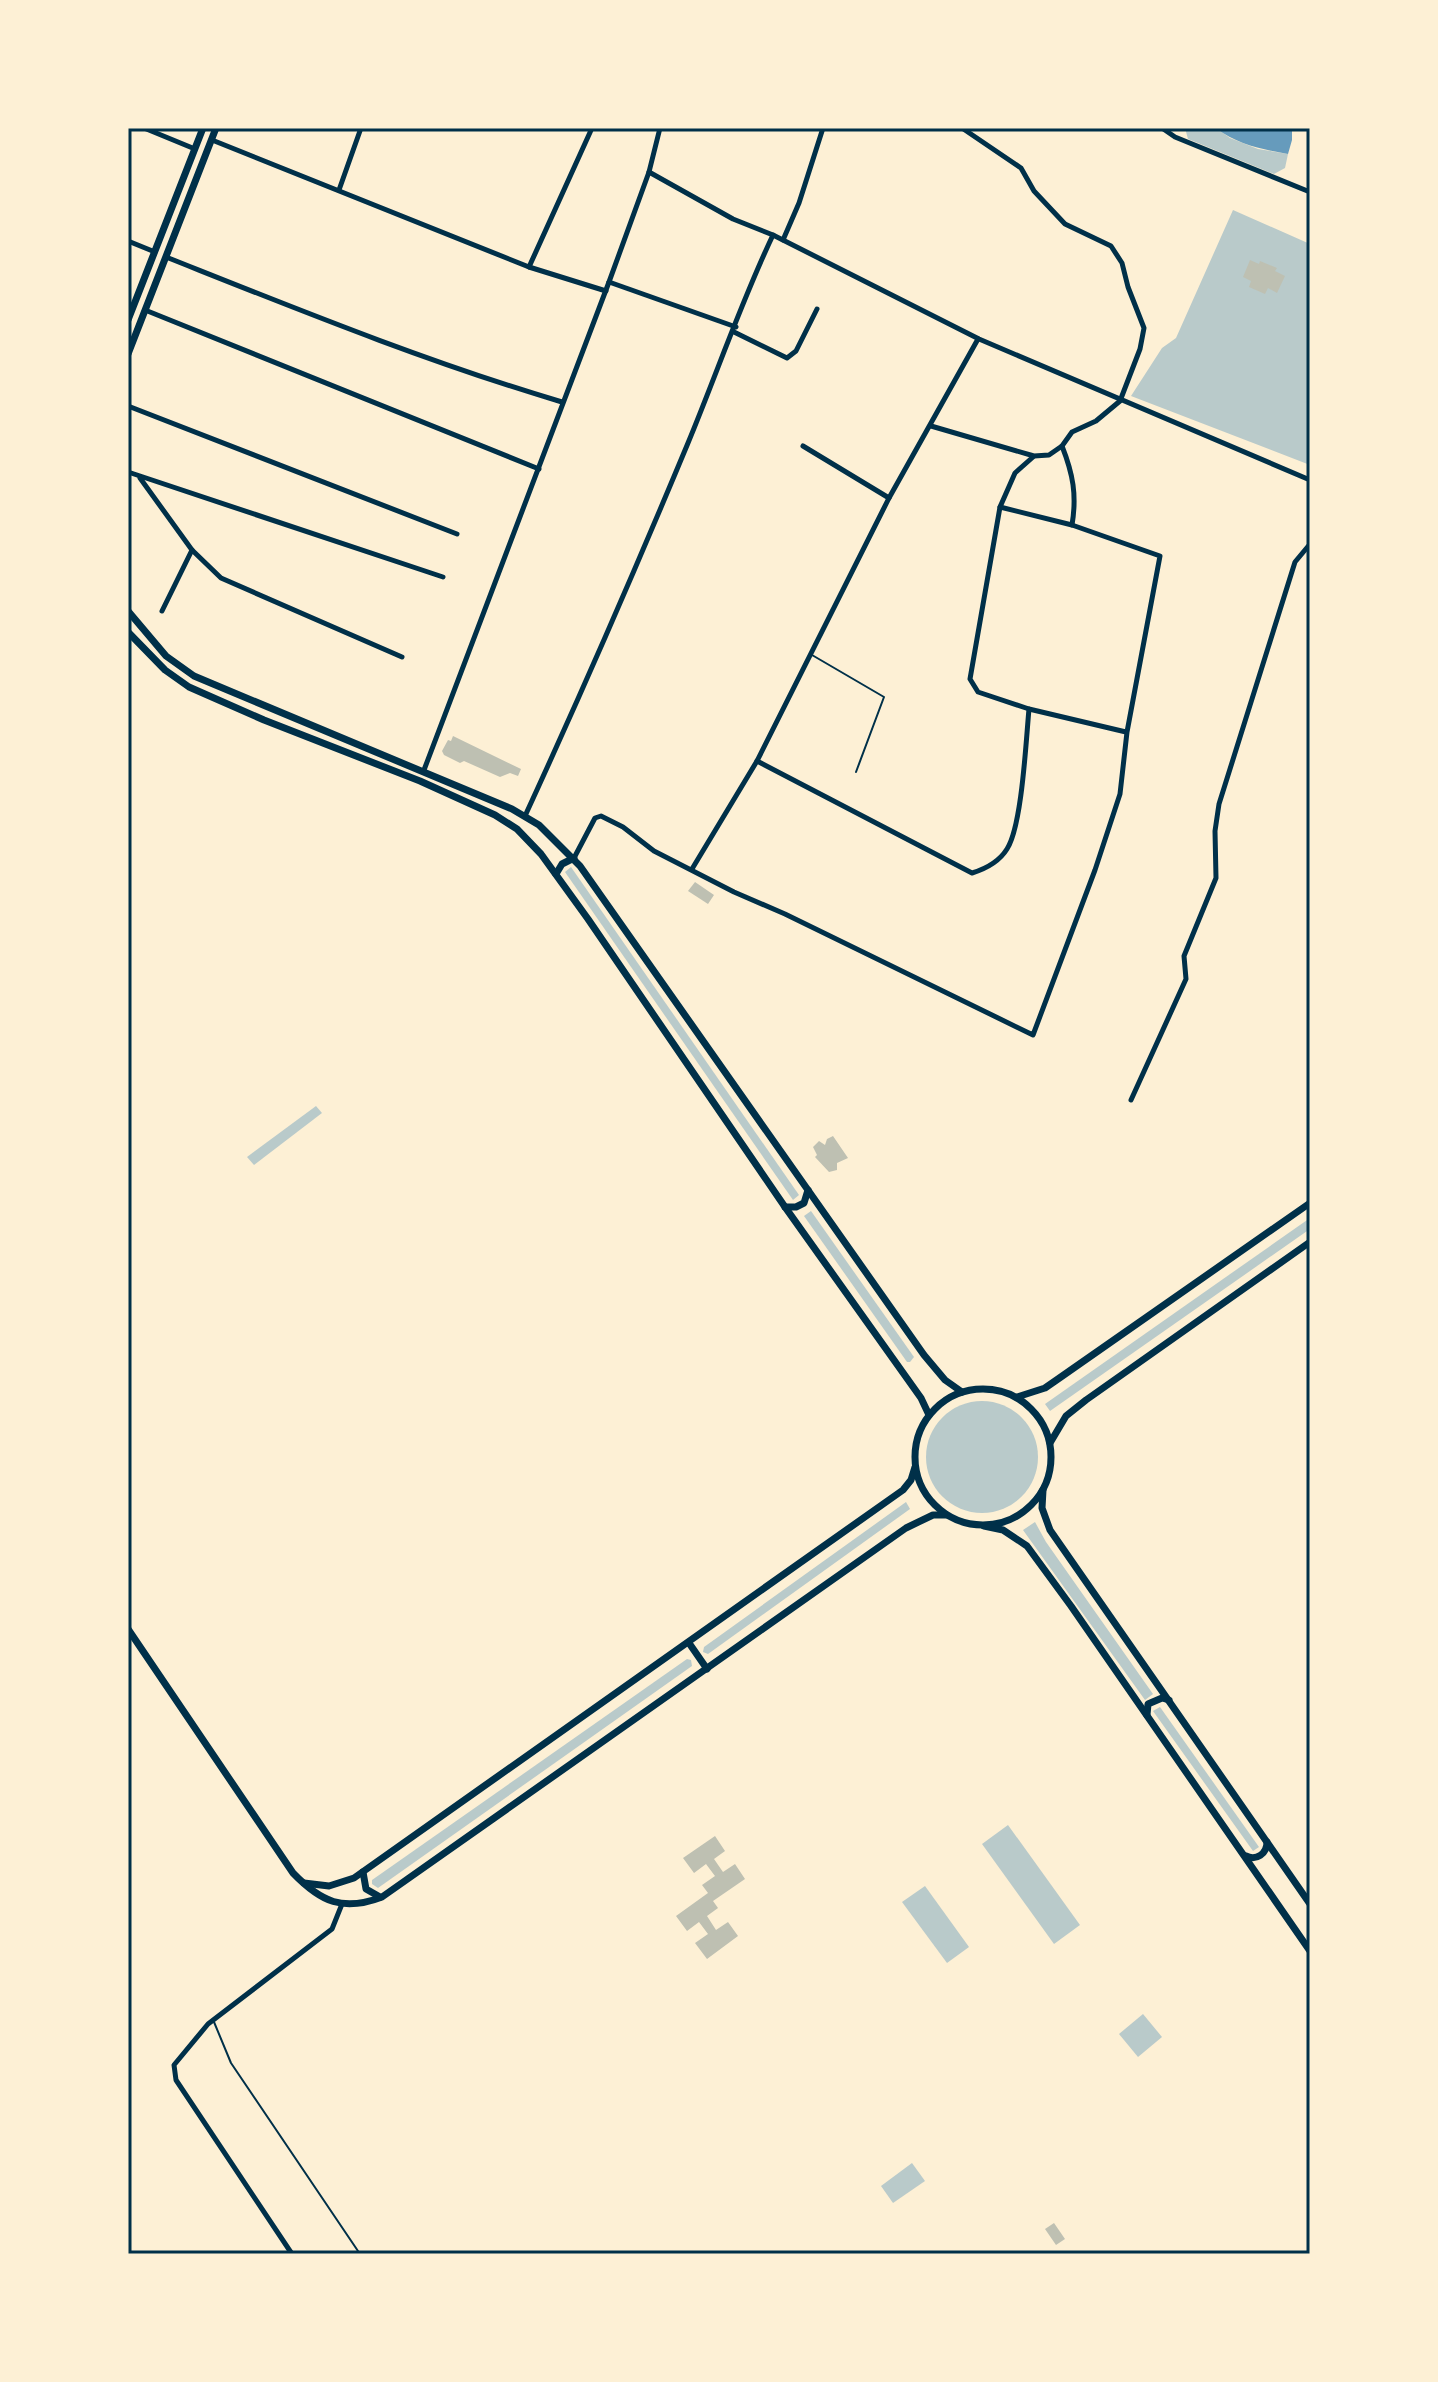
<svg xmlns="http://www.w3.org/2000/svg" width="1438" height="2382" font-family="'PT Sans',sans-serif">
<rect width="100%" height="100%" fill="#fdf0d5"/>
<g fill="#b9caca">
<path d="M 1185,128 L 1216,128 L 1230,138 L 1258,149 L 1288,154 L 1285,168 L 1274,174 L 1188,139 Z"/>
<path d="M 1233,210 L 1310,244 L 1310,465 L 1131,396 L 1162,348 L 1176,338 Z"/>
<path d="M 571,867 L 799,1195 L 793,1200 L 565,872 Z"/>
<path d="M 316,1106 L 322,1113 L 254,1165 L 247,1157 Z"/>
<path d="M 811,1211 L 914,1357 L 910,1362 L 907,1362 L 804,1216 Z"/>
<path d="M 1310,1218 L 1310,1229 L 1050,1411 L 1045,1404 Z"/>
<circle cx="982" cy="1457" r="56"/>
<path d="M 906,1502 L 910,1509 L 708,1654 L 703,1652 L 704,1647 Z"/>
<path d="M 1035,1522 L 1046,1542 L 1153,1694 L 1145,1700 L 1023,1530 Z"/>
<path d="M 687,1659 L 691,1660 L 692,1666 L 378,1888 L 372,1884 L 372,1880 Z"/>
<path d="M 1160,1707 L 1259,1847 L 1253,1851 L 1153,1711 Z"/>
<path d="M 1008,1825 L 1080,1925 L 1054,1944 L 982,1844 Z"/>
<path d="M 925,1886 L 969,1947 L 947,1963 L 902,1902 Z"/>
<path d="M 1143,2014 L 1162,2037 L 1138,2057 L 1119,2034 Z"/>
<path d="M 912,2163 L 925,2181 L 893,2203 L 881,2186 Z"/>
</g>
<path fill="#669bbc" d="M 1216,128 L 1292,128 L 1292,140 L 1288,154 C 1262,149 1238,145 1216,128 Z"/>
<g fill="#bec0b2">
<path d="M 1250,260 L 1259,264 L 1260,261 L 1277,268 L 1275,271 L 1285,276 L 1277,293 L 1268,288 L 1265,294 L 1249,287 L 1251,281 L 1243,277 Z"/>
<path d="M 453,736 L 521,769 L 518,776 L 510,773 L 500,777 L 464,761 L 460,763 L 444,755 L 442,751 L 448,740 L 451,741 Z"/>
<path d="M 695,882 L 714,895 L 708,904 L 688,891 Z"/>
<path d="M 833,1136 L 848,1158 L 837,1163 L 837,1170 L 829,1172 L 815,1157 L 817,1155 L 813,1147 L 819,1141 L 825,1145 L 827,1139 Z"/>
<path d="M 715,1836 L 725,1851 L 714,1859 L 723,1872 L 735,1864 L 745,1879 L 713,1901 L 718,1908 L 707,1916 L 716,1930 L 728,1922 L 738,1936 L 707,1959 L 695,1943 L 708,1934 L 699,1922 L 687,1931 L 676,1916 L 708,1893 L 702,1885 L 715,1876 L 706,1864 L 694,1873 L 683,1858 Z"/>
<path d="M 1054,2223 L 1065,2239 L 1056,2245 L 1045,2229 Z"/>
</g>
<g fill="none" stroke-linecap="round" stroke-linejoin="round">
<g stroke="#003049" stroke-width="2">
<path d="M 812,655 L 884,697 L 856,772"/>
<path d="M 214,2022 L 231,2063 L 360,2254"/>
</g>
<g stroke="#003049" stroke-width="5">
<path d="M 144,128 L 195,149"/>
<path d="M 1162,128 L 1175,137 L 1310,192"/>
<path d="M 212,140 L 529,267 L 606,291"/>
<path d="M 649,172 L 733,219 L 773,235 L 979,339 L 1310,480"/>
<path d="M 339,190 L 361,128"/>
<path d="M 783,240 L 799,203 L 823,128"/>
<path d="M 128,241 L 155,252"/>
<path d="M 166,257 C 297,309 427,362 562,402"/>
<path d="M 529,267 L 592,128"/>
<path d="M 609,282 L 736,327"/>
<path d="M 145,310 L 539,469"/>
<path d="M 734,332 L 787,358 L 796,351 L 817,309"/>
<path d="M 128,406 L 457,534"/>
<path d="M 931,426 L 1034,456 L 1049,455 L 1062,446 L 1072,432 L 1096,421 L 1120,401 L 1140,349 L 1144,328 L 1128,287 L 1122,263 L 1111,246 L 1065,224 L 1034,191 L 1021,168 L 962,128"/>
<path d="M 803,446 L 889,498"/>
<path d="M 1062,446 C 1073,474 1077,495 1072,525"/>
<path d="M 1033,457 L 1015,473 L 1000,507 L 970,679 L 978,692 L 1029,709 L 1126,732"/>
<path d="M 128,472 L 443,577"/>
<path d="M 140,478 L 192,550 L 221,578 L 402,657"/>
<path d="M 162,611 L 192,550"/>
<path d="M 757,761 L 972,873 C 985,869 999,862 1007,849 C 1022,826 1026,740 1029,709"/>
<path d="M 424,770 L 609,282 L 649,172 L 660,128"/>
<path d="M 525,816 C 582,692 636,568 688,443 C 717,373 741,302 773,235"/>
<path d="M 574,858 L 595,818 L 601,816 L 623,827 L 654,851 L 734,892 L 785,914 L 1033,1035 L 1095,870 L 1120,794 L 1127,732 L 1160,556 L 1072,525 L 1000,507"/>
<path d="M 692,869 L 757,761 L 889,498 L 978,339"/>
<path d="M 1131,1100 L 1186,979 L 1184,956 L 1216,878 L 1215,831 L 1219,804 L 1295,562 L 1310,544"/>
<path d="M 292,2254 L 176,2080 L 174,2065 L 208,2024 L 332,1929 L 342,1904"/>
</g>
<g stroke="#003049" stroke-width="7">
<path d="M 128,1629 L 293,1873 C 321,1902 343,1912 382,1897 L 906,1528 L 933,1515 L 946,1515"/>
<path d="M 689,1643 L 707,1669"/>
<path d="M 363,1872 L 366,1889 L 380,1897"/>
<path d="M 304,1883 L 329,1886 L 354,1878 L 903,1490 L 911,1480 L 915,1467"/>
</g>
<g stroke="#003049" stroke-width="7">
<path d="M 128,320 L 203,128"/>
<path d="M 128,354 L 216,128"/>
<path d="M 128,611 L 166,656 L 194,676 L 512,809 L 539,825 L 580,866 L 924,1355 L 945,1380 L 962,1392"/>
<path d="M 128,632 L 165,670 L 189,687 L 264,720 L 420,781 L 495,815 L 517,829 L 541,854 L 588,919 L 785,1207 L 921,1398 L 929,1415"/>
<path d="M 556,874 L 562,864 L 574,858"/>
<path d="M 785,1207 L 796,1207 L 804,1203 L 808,1190"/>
<circle cx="983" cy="1457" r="68"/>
<path d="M 1017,1397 L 1045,1388 L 1058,1379 L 1310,1203"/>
<path d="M 1050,1443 L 1066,1416 L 1086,1400 L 1310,1242"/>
<path d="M 1043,1490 L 1042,1508 L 1050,1530 L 1310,1904"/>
<path d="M 984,1526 L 1003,1530 L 1027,1546 L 1071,1606 L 1310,1951"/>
<path d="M 1147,1715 L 1148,1704 L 1162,1698 L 1169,1700"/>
<path d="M 1246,1856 C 1256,1861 1267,1854 1267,1842"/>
</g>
</g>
<rect width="1438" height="2382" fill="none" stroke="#fdf0d5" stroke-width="260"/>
<rect x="130" y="130" width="1178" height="2122" fill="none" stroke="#003049" stroke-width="3"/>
</svg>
